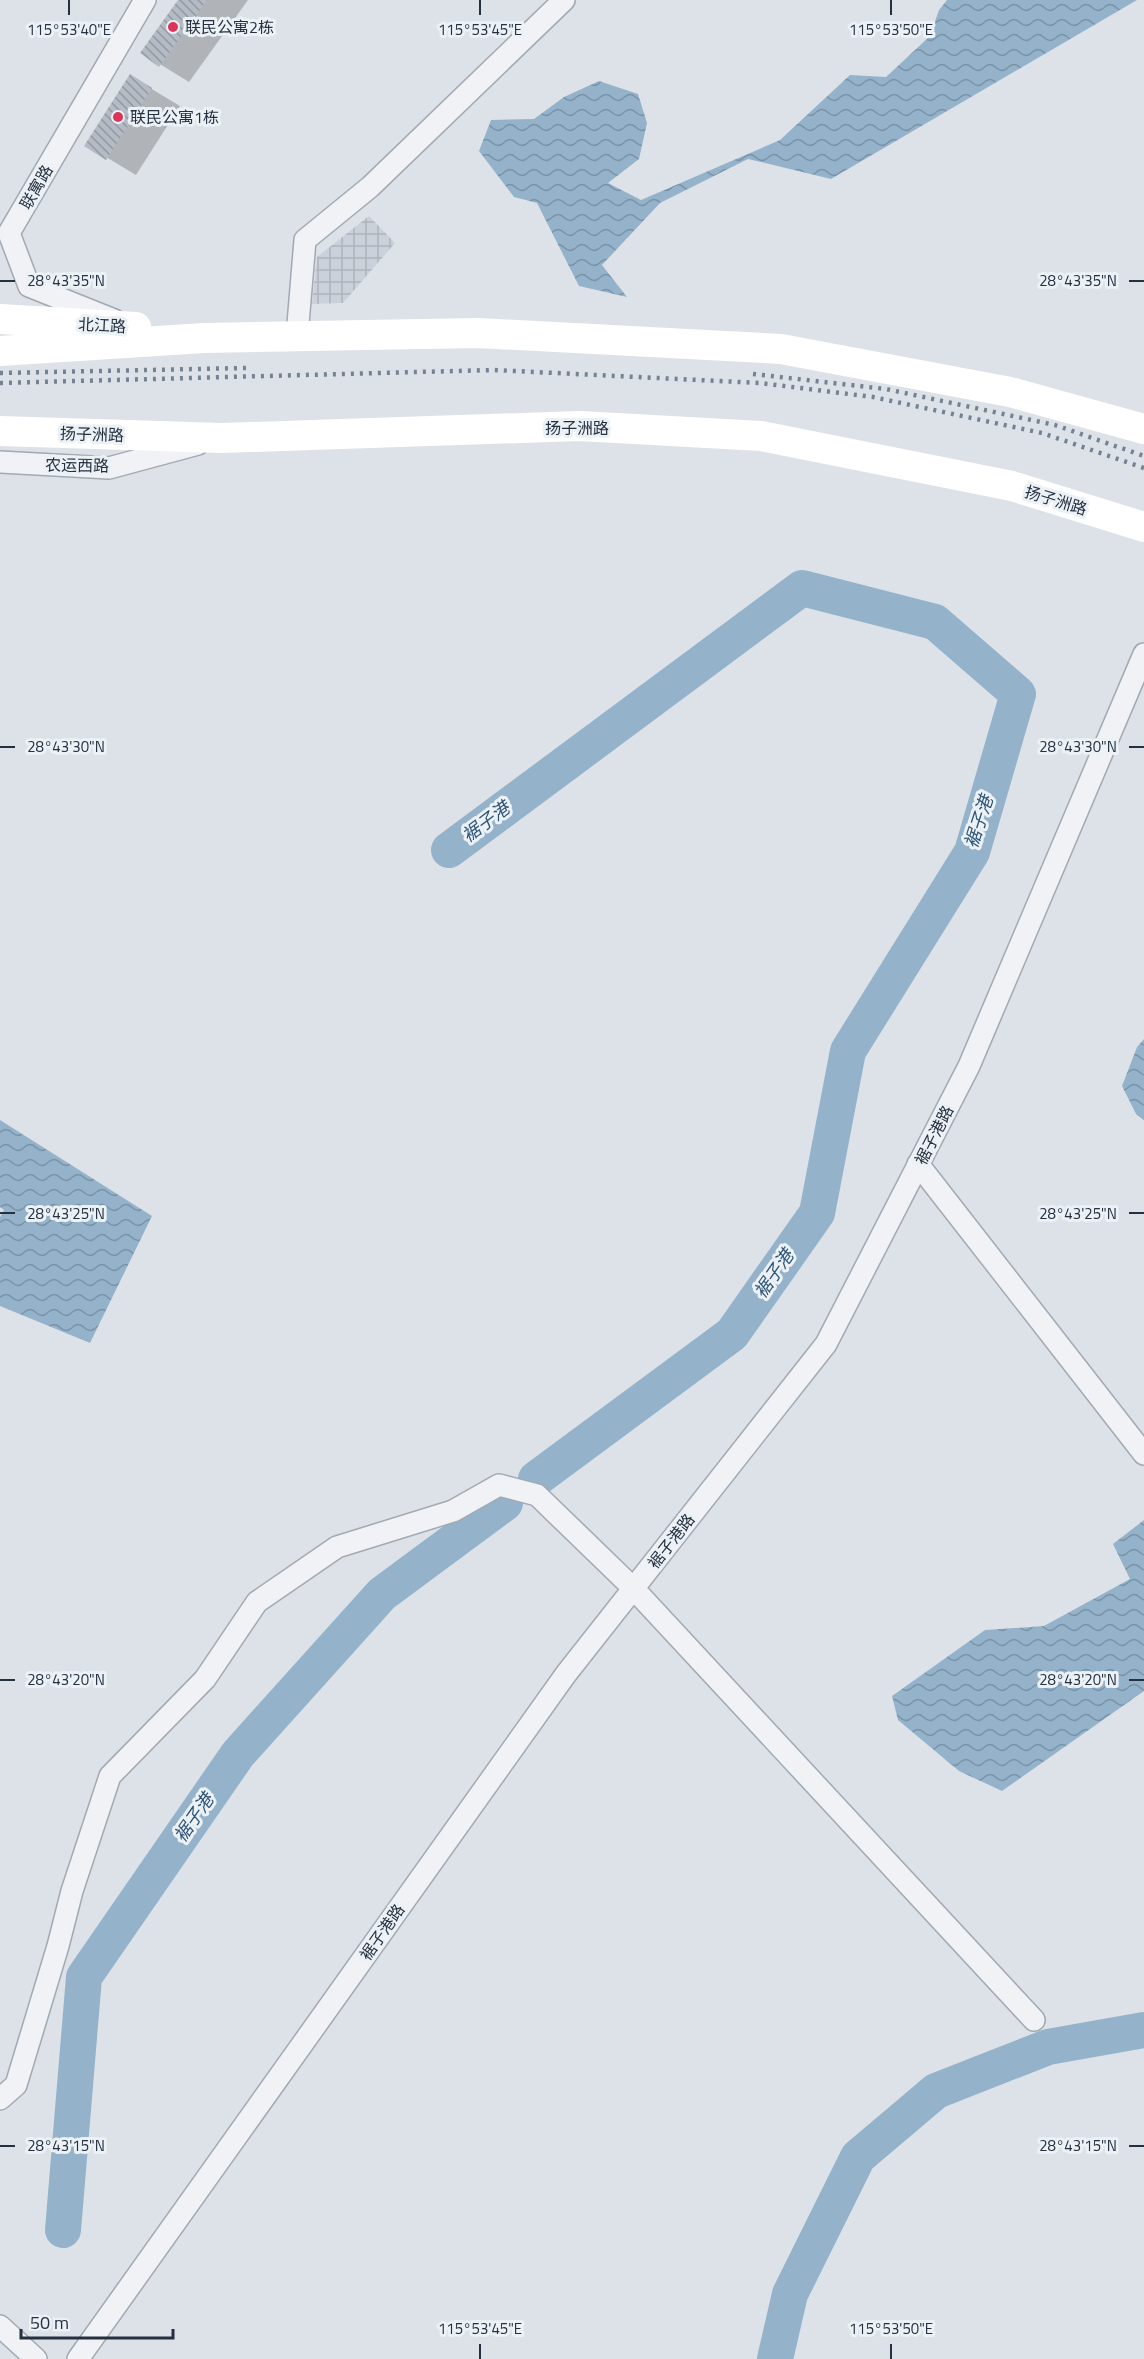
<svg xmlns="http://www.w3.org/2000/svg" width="1144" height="2359" font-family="'Titillium Web','Noto Sans SC',sans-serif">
<defs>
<pattern id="industrial-grid" width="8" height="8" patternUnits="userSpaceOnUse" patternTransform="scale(1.5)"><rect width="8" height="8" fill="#cbd1da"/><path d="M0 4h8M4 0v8" fill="none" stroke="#aeb4bc"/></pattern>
<pattern id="water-waves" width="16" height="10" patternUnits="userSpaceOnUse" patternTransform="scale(1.5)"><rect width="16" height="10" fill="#94b3cb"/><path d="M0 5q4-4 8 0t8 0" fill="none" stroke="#7992a6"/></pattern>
<pattern id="building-back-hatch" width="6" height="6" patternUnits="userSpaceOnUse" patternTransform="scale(1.5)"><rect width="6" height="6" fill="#b4bbc5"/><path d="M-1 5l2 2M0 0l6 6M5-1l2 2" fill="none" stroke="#9299a1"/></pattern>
</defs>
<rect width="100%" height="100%" fill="#dde2e8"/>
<path fill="url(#industrial-grid)" d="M 369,216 L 395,243 L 343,303 L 312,304 L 317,257 Z"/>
<g fill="url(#water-waves)">
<path d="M 947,0 L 1137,0 L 831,179 L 748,159 L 660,203 L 602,265 L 627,297 L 579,286 L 537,203 L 514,197 L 479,151 L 491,120 L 534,119 L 564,97 L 599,81 L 638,94 L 647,123 L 639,159 L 608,183 L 641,200 L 780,140 L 850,75 L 886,77 L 930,36 L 939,10 Z"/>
<path d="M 1144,1039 L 1144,1120 L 1136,1114 L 1122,1086 L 1137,1047 Z"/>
<path d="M 0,1120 L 152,1216 L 90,1343 L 0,1306 L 0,1217 L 4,1210 L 0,1207 Z"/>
<path d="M 1144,1520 L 1144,1691 L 1002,1791 L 959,1771 L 898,1720 L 892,1696 L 985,1630 L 1044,1626 L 1130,1579 L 1113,1544 Z"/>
</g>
<g fill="#0003">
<path d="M 180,0 L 248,0 L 189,82 L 142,53 Z"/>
<path d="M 130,76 L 180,106 L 136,175 L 86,145 Z"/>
</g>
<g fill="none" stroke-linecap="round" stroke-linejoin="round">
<g stroke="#94b3cb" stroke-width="36">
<path d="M 449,850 L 802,588 L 935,622 L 1018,694 L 972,852 L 848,1051 L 817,1213 L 732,1334 L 536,1479"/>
<path d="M 63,2230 L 84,1977 L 238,1754 L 382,1594 L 505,1503"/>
<path d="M 775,2359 L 790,2294 L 858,2157 L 936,2091 L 1048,2047 L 1144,2030"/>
</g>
</g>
<g fill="url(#building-back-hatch)">
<path d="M 178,0 L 207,0 L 159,67 L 140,53 Z"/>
<path d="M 130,74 L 152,88 L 106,160 L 84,146 Z"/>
</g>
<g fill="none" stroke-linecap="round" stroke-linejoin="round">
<g stroke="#a2a9b2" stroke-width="24">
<g id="minor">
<path d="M 114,320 L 29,286 L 9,233 L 145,0"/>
<path d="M 297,336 L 305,240 L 370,187 L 564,0"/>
<path d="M 0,462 L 109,468 L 198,444"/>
<path d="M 918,1164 L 1144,1454"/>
<path d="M 0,2099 L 16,2085 L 58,1946 L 72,1891 L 110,1776 L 205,1679 L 257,1602 L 337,1547 L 453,1511 L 499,1485 L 537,1495 L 633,1588 L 1034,2020"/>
<path d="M 0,2326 L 36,2359"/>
<path d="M 78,2359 L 566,1674 L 826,1344 L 969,1066 L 1144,654"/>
</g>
</g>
<use href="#minor" stroke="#f0f2f6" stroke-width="21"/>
<g stroke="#fff" stroke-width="30">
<path d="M 0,319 L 136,327"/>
<path d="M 0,351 L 204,338 L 478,333 L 781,349 L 1010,392 L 1144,429"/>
<path d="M 0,431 L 222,438 L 580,426 L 761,436 L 1012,486 L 1144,527"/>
</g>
<g stroke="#758293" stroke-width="4.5" stroke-dasharray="3 6" stroke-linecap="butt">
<path d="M 0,373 L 246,368"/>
<path d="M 753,374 L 886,389 L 1055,425 L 1144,456"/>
<path d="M 0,383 L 494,370 L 760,383 L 873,397 L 1042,433 L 1144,468"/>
</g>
</g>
<path fill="none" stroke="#253140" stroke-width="2" d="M 69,0 L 69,15M 480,0 L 480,15M 891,0 L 891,15M 0,281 L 15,281M 1129,281 L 1144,281M 0,747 L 15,747M 1129,747 L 1144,747M 0,1213 L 15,1213M 1129,1213 L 1144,1213M 0,1680 L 15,1680M 1129,1680 L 1144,1680M 0,2146 L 15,2146M 1129,2146 L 1144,2146M 480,2344 L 480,2359M 891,2344 L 891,2359"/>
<g fill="#d9365a" stroke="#ecf1f6" stroke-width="2">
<circle cx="173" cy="27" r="6"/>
<circle cx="118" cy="117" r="6"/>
</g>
<g text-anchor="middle" stroke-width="6" stroke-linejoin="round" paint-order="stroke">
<g font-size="16" fill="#253140" stroke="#ecf1f6" text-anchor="start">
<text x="185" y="33">联民公寓2栋</text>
<text x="130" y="123">联民公寓1栋</text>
</g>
<g font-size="16" fill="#253140" stroke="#ecf1f6">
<text transform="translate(36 187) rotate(-60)" y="6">联寓路</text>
<text transform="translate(102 325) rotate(3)" y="6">北江路</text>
<text x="577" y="434">扬子洲路</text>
<text transform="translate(92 434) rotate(2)" y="6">扬子洲路</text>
<text transform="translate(77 465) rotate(1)" y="6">农运西路</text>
<text transform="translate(1056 500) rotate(17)" y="6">扬子洲路</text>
<text transform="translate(934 1135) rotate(-63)" y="6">裾子港路</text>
<text transform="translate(671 1541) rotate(-52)" y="6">裾子港路</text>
<text transform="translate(382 1932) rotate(-55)" y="6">裾子港路</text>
</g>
<g font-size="18" font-style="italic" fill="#2c5377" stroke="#ecf1f6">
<text transform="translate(486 822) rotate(-37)" y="6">裾子港</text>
<text transform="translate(979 822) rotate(-72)" y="6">裾子港</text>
<text transform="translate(774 1274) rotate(-55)" y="6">裾子港</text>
<text transform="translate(194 1818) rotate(-55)" y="6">裾子港</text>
</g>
</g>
<g font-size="15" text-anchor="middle" fill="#253140" stroke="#ecf1f6" stroke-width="6" stroke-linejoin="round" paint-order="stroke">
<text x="69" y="35">115°53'40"E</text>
<text x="480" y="35">115°53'45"E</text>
<text x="891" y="35">115°53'50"E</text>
<text x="66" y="286">28°43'35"N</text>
<text x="1078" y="286">28°43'35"N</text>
<text x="66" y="752">28°43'30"N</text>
<text x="1078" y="752">28°43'30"N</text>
<text x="66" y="1219">28°43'25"N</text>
<text x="1078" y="1219">28°43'25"N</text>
<text x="66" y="1685">28°43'20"N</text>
<text x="1078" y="1685">28°43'20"N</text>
<text x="66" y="2151">28°43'15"N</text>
<text x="1078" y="2151">28°43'15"N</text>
<text x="480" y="2334">115°53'45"E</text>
<text x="891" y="2334">115°53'50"E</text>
</g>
<path d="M21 2329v9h152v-9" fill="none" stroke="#253140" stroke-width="3"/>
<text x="30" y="2329" font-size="18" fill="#253140" stroke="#ecf1f6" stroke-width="4.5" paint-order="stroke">50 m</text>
</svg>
